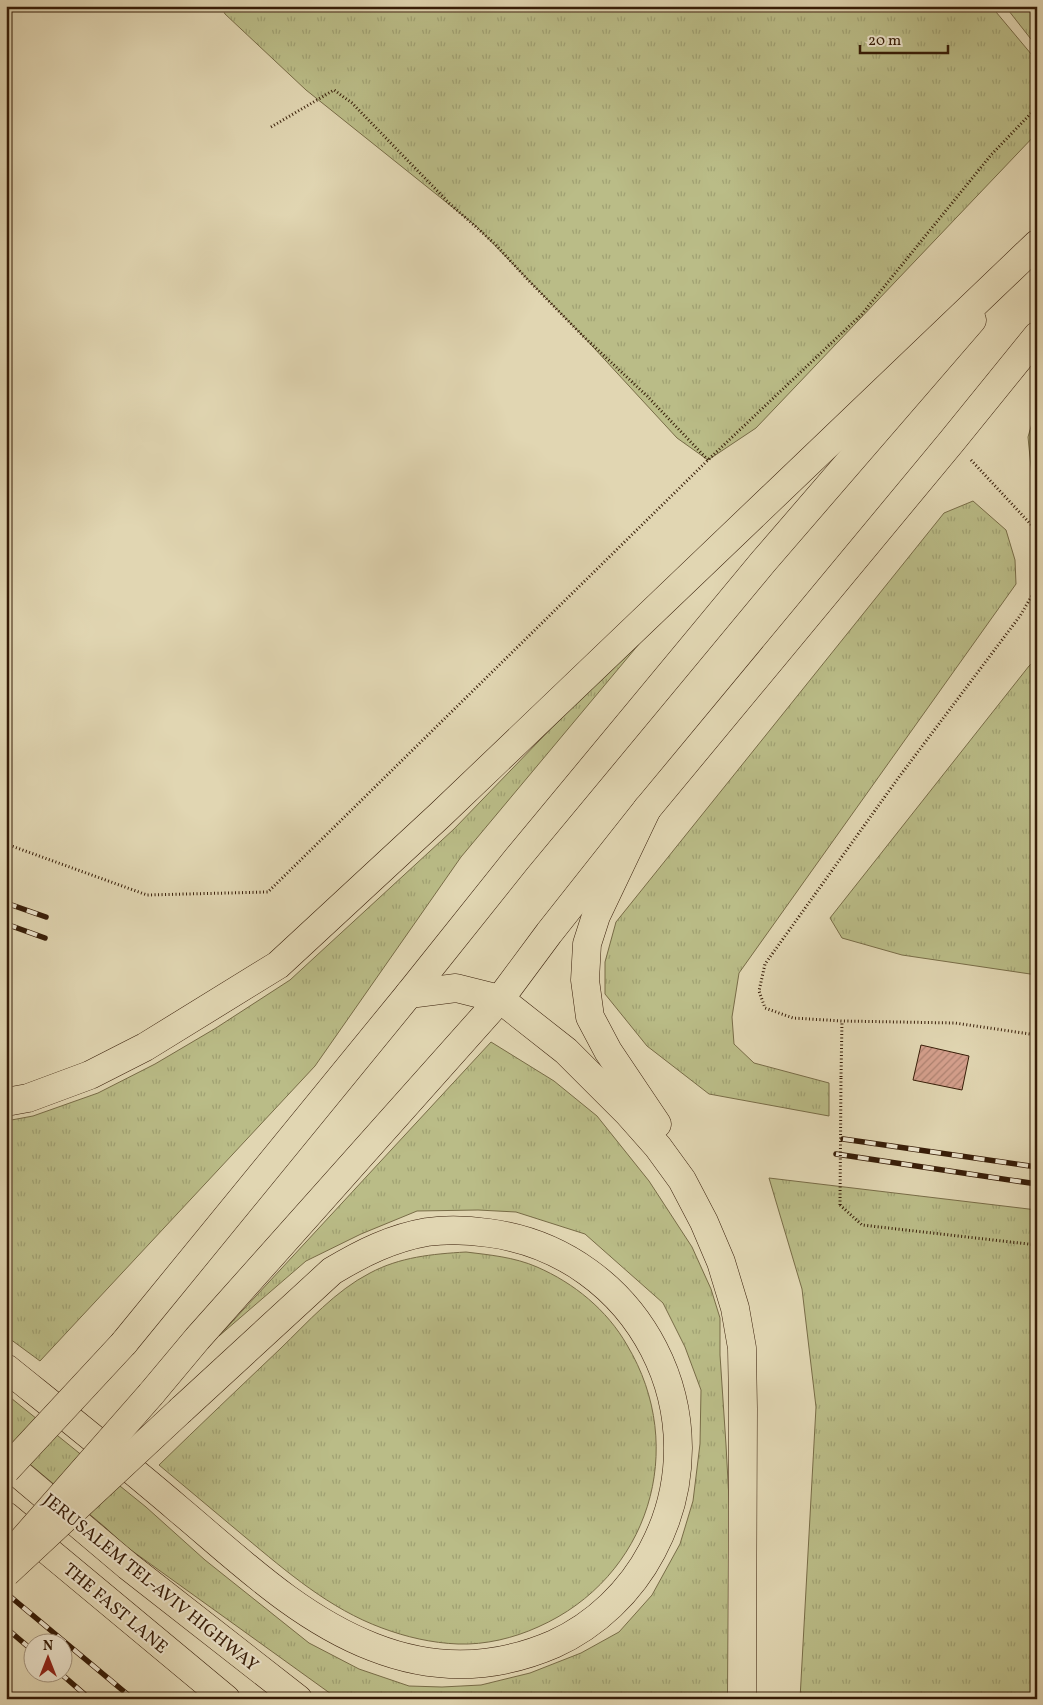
<svg xmlns="http://www.w3.org/2000/svg" width="1043" height="1705" font-family="Vollkorn,serif">
<defs>
<pattern id="grass-tufts" width="24" height="20" patternUnits="userSpaceOnUse" patternTransform="scale(1.25)"><rect width="24" height="20" fill="#babc87"/><path d="M3 7l-1-3M5 7V3M7 7l1-3M15 17l-1-3M17 17v-4M19 17l1-3" fill="none" stroke="#a0a173"/></pattern>
<pattern id="building-hatch" width="6" height="6" patternUnits="userSpaceOnUse" patternTransform="scale(1.25)"><rect width="6" height="6" fill="#d49f8c"/><path d="M-1 1l2-2M0 6l6-6M5 7l2-2" fill="none" stroke="#ad8170"/></pattern>
</defs>
<rect width="100%" height="100%" fill="#e1d6b2"/>
<filter id="stains"><feTurbulence type="fractalNoise" baseFrequency=".004" numOctaves="4"/><feColorMatrix values="0 0 0 0 .2 0 0 0 0 .09 0 0 0 0 .02 0 0 0 .5 -.17"/></filter>
<radialGradient id="worn" r=".72"><stop offset=".6" stop-color="#630" stop-opacity="0"/><stop offset="1" stop-color="#630" stop-opacity=".3"/></radialGradient>
<g fill="url(#grass-tufts)" stroke="#786c47">
<path d="M 221,6 L 991,6 L 1037,61 L 1037,133 L 756,428 L 708,460 L 677,438 L 582,335 L 476,226 L 306,90 L 225,14 Z"/>
<path d="M 1005,6 L 1037,6 L 1037,39 L 1034,43 Z"/>
<path d="M 1037,406 L 1037,492 L 1033,487 L 1028,437 Z"/>
<path d="M 973,501 L 1006,530 L 1015,560 L 1016,584 L 739,973 L 732,1017 L 734,1044 L 754,1063 L 829,1083 L 829,1116 L 709,1094 L 647,1046 L 605,994 L 605,962 L 616,922 L 944,513 Z"/>
<path d="M 680,595 L 461,857 L 315,1066 L 40,1361 L 6,1336 L 6,1121 L 33,1116 L 98,1093 L 155,1064 L 216,1028 L 290,980 L 454,829 Z"/>
<path d="M 1037,658 L 1037,975 L 902,955 L 842,938 L 830,918 L 1029,666 Z"/>
<path d="M 491,1042 L 554,1081 L 597,1116 L 649,1181 L 692,1247 L 711,1289 L 720,1318 L 720,1355 L 726,1445 L 740,1699 L 338,1699 L 124,1545 L 106,1528 L 6,1444 L 6,1394 L 146,1507 L 205,1560 L 309,1643 L 359,1669 L 409,1686 L 442,1687 L 481,1685 L 530,1673 L 581,1653 L 619,1632 L 652,1595 L 680,1544 L 693,1501 L 700,1444 L 701,1390 L 685,1347 L 663,1303 L 585,1234 L 516,1212 L 478,1210 L 417,1211 L 361,1234 L 306,1261 L 219,1336 Z"/>
<path d="M 769,1178 L 1037,1210 L 1037,1699 L 800,1699 L 816,1407 L 802,1289 Z"/>
<path d="M 466,1252 C 490,1255 514,1257 537,1267 C 574,1283 607,1310 627,1345 C 689,1448 649,1578 538,1627 C 514,1638 485,1645 458,1644 C 432,1643 406,1637 382,1628 C 330,1609 287,1572 245,1537 C 216,1513 188,1489 159,1465 C 199,1426 240,1387 280,1349 C 308,1322 335,1291 370,1273 C 400,1257 432,1254 466,1252 Z"/>
</g>
<path fill="url(#building-hatch)" stroke="#361c07" d="M 921,1045 L 969,1056 L 962,1090 L 913,1080 Z"/>
<g fill="none" stroke-linecap="round" stroke-linejoin="round">
<g stroke="#361c07" stroke-width="29">
<g id="primary">
<path d="M 124,1343 L 409,994 L 516,860 L 763,562 L 972,320"/>
<path d="M 151,1394 L 197,1339 L 500,999 L 549,933 L 647,809 L 952,441 L 1037,336"/>
</g>
</g>
<g stroke="#361c07" stroke-width="29">
<g id="motorway">
<path d="M 647,809 L 596,916 L 587,944 L 585,980 L 590,1017 L 608,1051 L 657,1124"/>
<path d="M 409,994 L 456,988 L 500,999 L 566,1051 L 627,1112 L 658,1147 L 682,1180 L 704,1222 L 721,1262 L 735,1308 L 742,1348 L 743,1409 L 742,1699"/>
<path d="M 6,1102 L 28,1098 L 90,1075 L 145,1047 L 278,965 L 440,815 L 1037,244"/>
<path d="M 6,1368 C 63,1414 121,1460 177,1508 C 238,1559 298,1618 373,1647 C 434,1671 494,1670 554,1644 C 596,1625 631,1591 652,1551 C 724,1416 639,1253 489,1233 C 469,1230 448,1229 427,1232 C 392,1238 362,1253 332,1271 L 181,1410"/>
<path d="M 6,1463 L 128,1566 L 298,1699"/>
<path d="M 6,1516 L 226,1699"/>
</g>
</g>
<g stroke="#361c07" stroke-width="3" stroke-dasharray="1 2.5" stroke-linecap="butt">
<path d="M 271,127 L 334,90 L 352,103 L 449,203 L 495,244 L 528,280 L 582,335 L 647,396 L 708,460"/>
<path d="M 971,460 L 1037,531"/>
<path d="M 1037,587 L 1020,616 L 899,777 L 765,964 L 759,991 L 765,1008 L 793,1018 L 842,1021 L 955,1023 L 1037,1035"/>
<path d="M 6,844 L 147,895 L 268,892 L 708,460 L 862,314 L 991,155 L 1037,107"/>
<path d="M 841,1077 L 842,1021"/>
<path d="M 840,1205 L 862,1225 L 1037,1245"/>
</g>
<use href="#primary" stroke="#e1d6b2" stroke-width="28"/>
<use href="#motorway" stroke="#e1d6b2" stroke-width="28"/>
<g stroke="#361c07" stroke-width="5.5">
<g id="rail">
<path d="M 6,903 L 46,917"/>
<path d="M 6,924 L 45,938"/>
<path d="M 843,1139 L 1037,1167"/>
<path d="M 836,1154 L 1037,1184"/>
<path d="M 6,1593 L 133,1699"/>
<path d="M 6,1628 L 32,1650"/>
<path d="M 59,1672 L 90,1699"/>
</g>
</g>
<use href="#rail" stroke="#ece4cd" stroke-width="4" stroke-dasharray="11" stroke-linecap="butt"/>
<g stroke="#361c07" stroke-width="29" stroke-linecap="butt">
<g id="primary-bridge">
<path d="M 6,1470 L 124,1343"/>
<path d="M 7,1558 L 151,1394"/>
</g>
</g>
<g stroke="#361c07" stroke-width="29" stroke-linecap="butt">
<path id="motorway-bridge" d="M 6,1573 L 181,1410"/>
</g>
<path stroke="#361c07" stroke-width="3" stroke-dasharray="1 2.5" stroke-linecap="butt" d="M 840,1205 L 841,1077"/>
<use href="#primary-bridge" stroke="#e1d6b2" stroke-width="28"/>
<use href="#motorway-bridge" stroke="#e1d6b2" stroke-width="28"/>
</g>
<g text-anchor="middle" stroke-width="4" stroke-linejoin="round" paint-order="stroke">
<g font-size="18" fill="#361c07" stroke="#ece4cd">
<text transform="translate(151 1582) rotate(39)" y="6">JERUSALEM TEL-AVIV HIGHWAY</text>
<text transform="translate(116 1608) rotate(40)" y="6">THE FAST LANE</text>
</g>
</g>
<rect width="1043" height="1705" fill="none" stroke="#e1d6b2" stroke-width="25"/>
<rect x="8" y="8" width="1028" height="1690" fill="none" stroke="#361c07" stroke-width="2.5"/>
<rect x="12" y="12" width="1018" height="1680" fill="none" stroke="#361c07"/>
<g transform="translate(48 1658)"><circle r="24" fill="#ece4cd" stroke="#a3947e"/>
<path d="M0-4L9 19L0 12L-9 19Z" fill="#8f2418"/>
<text y="-8" font-size="14" font-weight="bold" text-anchor="middle" fill="#361c07">N</text>
</g>
<path d="M860 45v8h88v-8" fill="none" stroke="#361c07" stroke-width="2.5"/>
<text x="868" y="45" font-size="15" fill="#361c07" stroke="#ece4cd" stroke-width="4" paint-order="stroke">20 m</text>
<rect width="100%" height="100%" filter="url(#stains)"/>
<rect width="100%" height="100%" fill="url(#worn)"/>
</svg>
